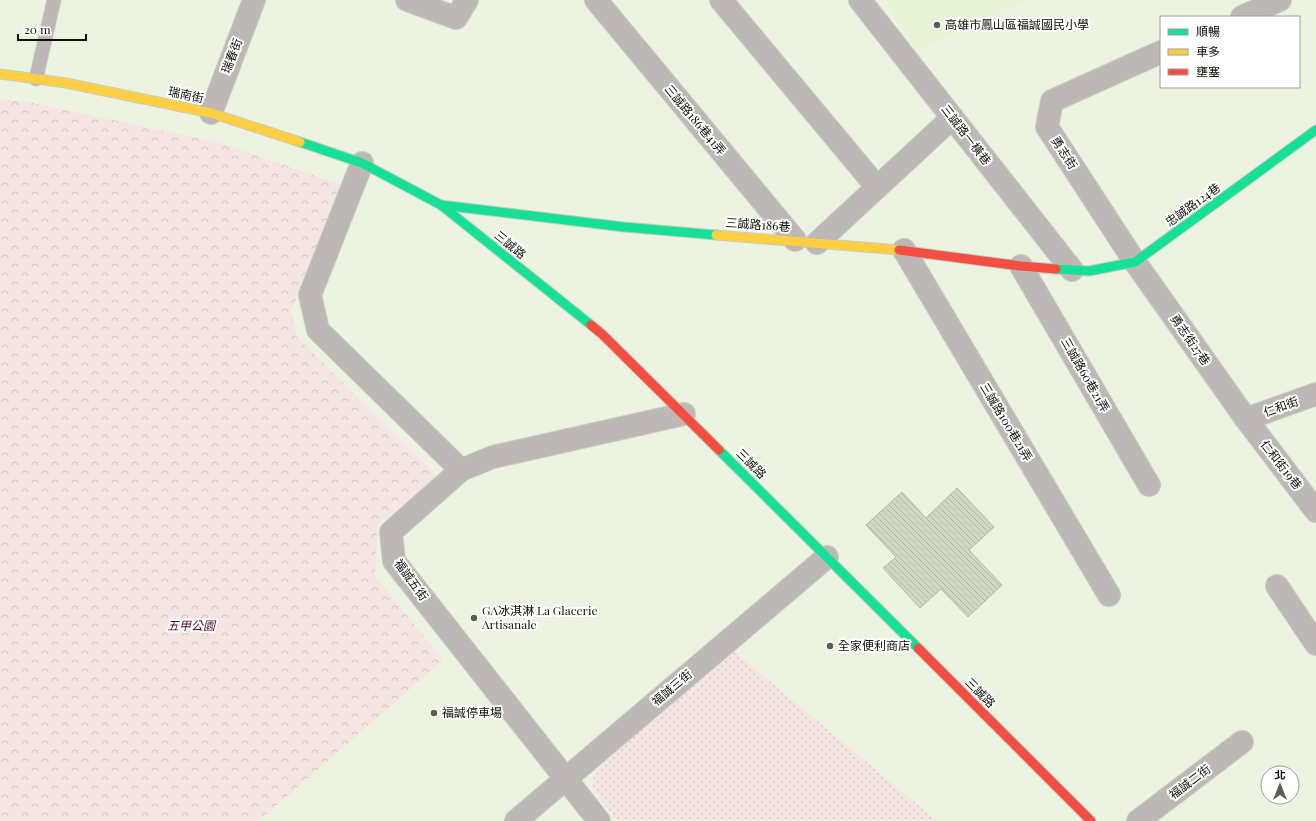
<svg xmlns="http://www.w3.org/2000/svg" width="1316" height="821" font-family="'Playfair Display','Noto Sans TC',serif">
<defs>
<pattern id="grass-dots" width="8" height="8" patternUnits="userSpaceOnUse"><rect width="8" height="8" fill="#f5e6e3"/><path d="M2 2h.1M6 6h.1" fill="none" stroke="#d1c4c1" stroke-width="1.8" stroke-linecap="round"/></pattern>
<pattern id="park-crowns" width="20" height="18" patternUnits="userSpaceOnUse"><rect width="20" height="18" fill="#f5e6e3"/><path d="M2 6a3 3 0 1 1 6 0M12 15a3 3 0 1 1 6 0" fill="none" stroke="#d1c4c1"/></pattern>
<pattern id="building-back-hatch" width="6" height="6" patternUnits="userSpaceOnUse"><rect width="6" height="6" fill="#d1d7c5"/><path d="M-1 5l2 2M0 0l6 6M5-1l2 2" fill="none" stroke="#b2b8a8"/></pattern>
</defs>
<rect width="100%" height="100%" fill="#edf3e1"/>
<path fill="#e9f3d5" d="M 884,0 L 1026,0 L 918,50 Z"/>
<path fill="url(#grass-dots)" d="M 731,649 L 937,821 L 617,821 L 592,788 L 595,768 Z"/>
<path fill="url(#park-crowns)" d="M 0,99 L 33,103 L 221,143 L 341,185 L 291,312 L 297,337 L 438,477 L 378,525 L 375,576 L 443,660 L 259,821 L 0,821 Z"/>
<path fill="url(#building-back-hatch)" stroke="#b4b8ab" d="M 957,488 L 994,527 L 969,550 L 1002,585 L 968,617 L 941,589 L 920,608 L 883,568 L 896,557 L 866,525 L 902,492 L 926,518 Z"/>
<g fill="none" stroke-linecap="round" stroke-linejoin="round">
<g stroke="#c8cdbf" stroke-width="15">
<path id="lane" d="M 36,79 L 54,0"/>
</g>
<g stroke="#c8cdbf" stroke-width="24">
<g id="street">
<path d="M 407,0 L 456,18 L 467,0"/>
<path d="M 596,0 L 795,240"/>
<path d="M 721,0 L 877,187"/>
<path d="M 860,0 L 1072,270"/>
<path d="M 1242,17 L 1280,0"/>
<path d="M 1161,52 L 1052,101 L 1047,127 L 1135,262 L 1246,419 L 1316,511"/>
<path d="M 211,113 L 254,0"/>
<path d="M 362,163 L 310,295 L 318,330 L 461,470"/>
<path d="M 817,243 L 952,118"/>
<path d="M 904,250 L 1109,595"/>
<path d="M 1021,266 L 1149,485"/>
<path d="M 1246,419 L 1316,394"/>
<path d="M 1277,586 L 1316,644"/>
<path d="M 516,821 L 827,557"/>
<path d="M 599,821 L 394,561 L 391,532 L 461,470 L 493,457 L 684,414"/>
<path d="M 1138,821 L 1242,742"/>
</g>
</g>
<g stroke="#c8cdbf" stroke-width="11">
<g id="fast">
<path d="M 300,142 L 362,163 L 441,205 L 591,325"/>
<path d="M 441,205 L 624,227 L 716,235"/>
<path d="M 1056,269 L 1089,271 L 1135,262 L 1316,130"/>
<path d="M 719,450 L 918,648"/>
</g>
</g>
<g stroke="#c8cdbf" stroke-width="11">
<g id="slow">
<path d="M 0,74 L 66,83 L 211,113 L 300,142"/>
<path d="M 716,235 L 899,250"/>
</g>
</g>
<g stroke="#c8cdbf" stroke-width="11">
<g id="jam">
<path d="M 899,250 L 1021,266 L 1056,269"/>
<path d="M 591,325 L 603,335 L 719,450"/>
<path d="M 918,648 L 1091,821"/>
</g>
</g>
<use href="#lane" stroke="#bdb7b6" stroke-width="13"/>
<use href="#street" stroke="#bdb7b6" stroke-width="22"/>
<use href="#fast" stroke="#16e098" stroke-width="9"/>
<use href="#slow" stroke="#ffcf43" stroke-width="9"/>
<use href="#jam" stroke="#f24e42" stroke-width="9"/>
</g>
<g fill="#5b5f52" stroke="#fff" stroke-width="1.5">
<circle cx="937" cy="25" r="4"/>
<circle cx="474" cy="618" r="4"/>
<circle cx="830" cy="646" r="4"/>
<circle cx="434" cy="713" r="4"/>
</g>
<g text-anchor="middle" stroke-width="4" stroke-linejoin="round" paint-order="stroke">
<g font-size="12" fill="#0c1005" stroke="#fff" text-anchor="start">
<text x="945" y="29">高雄市鳳山區福誠國民小學</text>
<text x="482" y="615">GA冰淇淋 La Glacerie<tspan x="482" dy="14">Artisanale</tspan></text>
<text x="838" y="650">全家便利商店</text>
<text x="442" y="717">福誠停車場</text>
</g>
<g font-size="12" fill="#0c1005" stroke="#fff">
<text transform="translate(232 56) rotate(-69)" y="4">瑞春街</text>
<text transform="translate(186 95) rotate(12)" y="4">瑞南街</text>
<text transform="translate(695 120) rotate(50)" y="4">三誠路186巷41弄</text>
<text transform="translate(966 135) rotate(52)" y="4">三誠路一橫巷</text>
<text transform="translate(1064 153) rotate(57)" y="4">勇志街</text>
<text transform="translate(1193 205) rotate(-36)" y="4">忠誠路124巷</text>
<text transform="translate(758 225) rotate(4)" y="4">三誠路186巷</text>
<text transform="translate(510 245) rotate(39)" y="4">三誠路</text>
<text transform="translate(1190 340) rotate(55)" y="4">勇志街27巷</text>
<text transform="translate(1085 375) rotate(60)" y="4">三誠路60巷21弄</text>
<text transform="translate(1281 407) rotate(-20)" y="4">仁和街</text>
<text transform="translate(1006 422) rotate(59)" y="4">三誠路100巷21弄</text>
<text transform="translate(751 464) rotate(45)" y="4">三誠路</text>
<text transform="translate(1281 465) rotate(52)" y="4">仁和街19巷</text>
<text transform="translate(411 580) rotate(54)" y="4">福誠五街</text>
<text transform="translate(672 688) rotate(-40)" y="4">福誠三街</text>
<text transform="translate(980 693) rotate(45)" y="4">三誠路</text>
<text transform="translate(1190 782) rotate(-37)" y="4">福誠二街</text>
</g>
<g font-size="12" font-style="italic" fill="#510a28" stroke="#fff">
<text x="191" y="630">五甲公園</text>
</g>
</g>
<rect x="1160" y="16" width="140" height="72" fill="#ffffff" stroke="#9e9f9b"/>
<rect x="1168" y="29" width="20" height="6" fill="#16e098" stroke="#9e9f9b"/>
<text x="1196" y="36" font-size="12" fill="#0c1005">順暢</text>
<rect x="1168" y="49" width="20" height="6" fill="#ffcf43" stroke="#9e9f9b"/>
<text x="1196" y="56" font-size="12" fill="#0c1005">車多</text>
<rect x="1168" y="69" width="20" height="6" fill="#f24e42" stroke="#9e9f9b"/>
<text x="1196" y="76" font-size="12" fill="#0c1005">壅塞</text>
<g transform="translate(1280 785)"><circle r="19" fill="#ffffff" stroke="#9e9f9b"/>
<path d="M0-3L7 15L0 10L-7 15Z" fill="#5b5f52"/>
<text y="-6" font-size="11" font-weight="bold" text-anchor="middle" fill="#0c1005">北</text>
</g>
<path d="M18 34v6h68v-6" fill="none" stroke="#0c1005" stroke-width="2"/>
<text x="24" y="34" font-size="12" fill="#0c1005" stroke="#ffffff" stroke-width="3" paint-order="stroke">20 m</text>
</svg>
